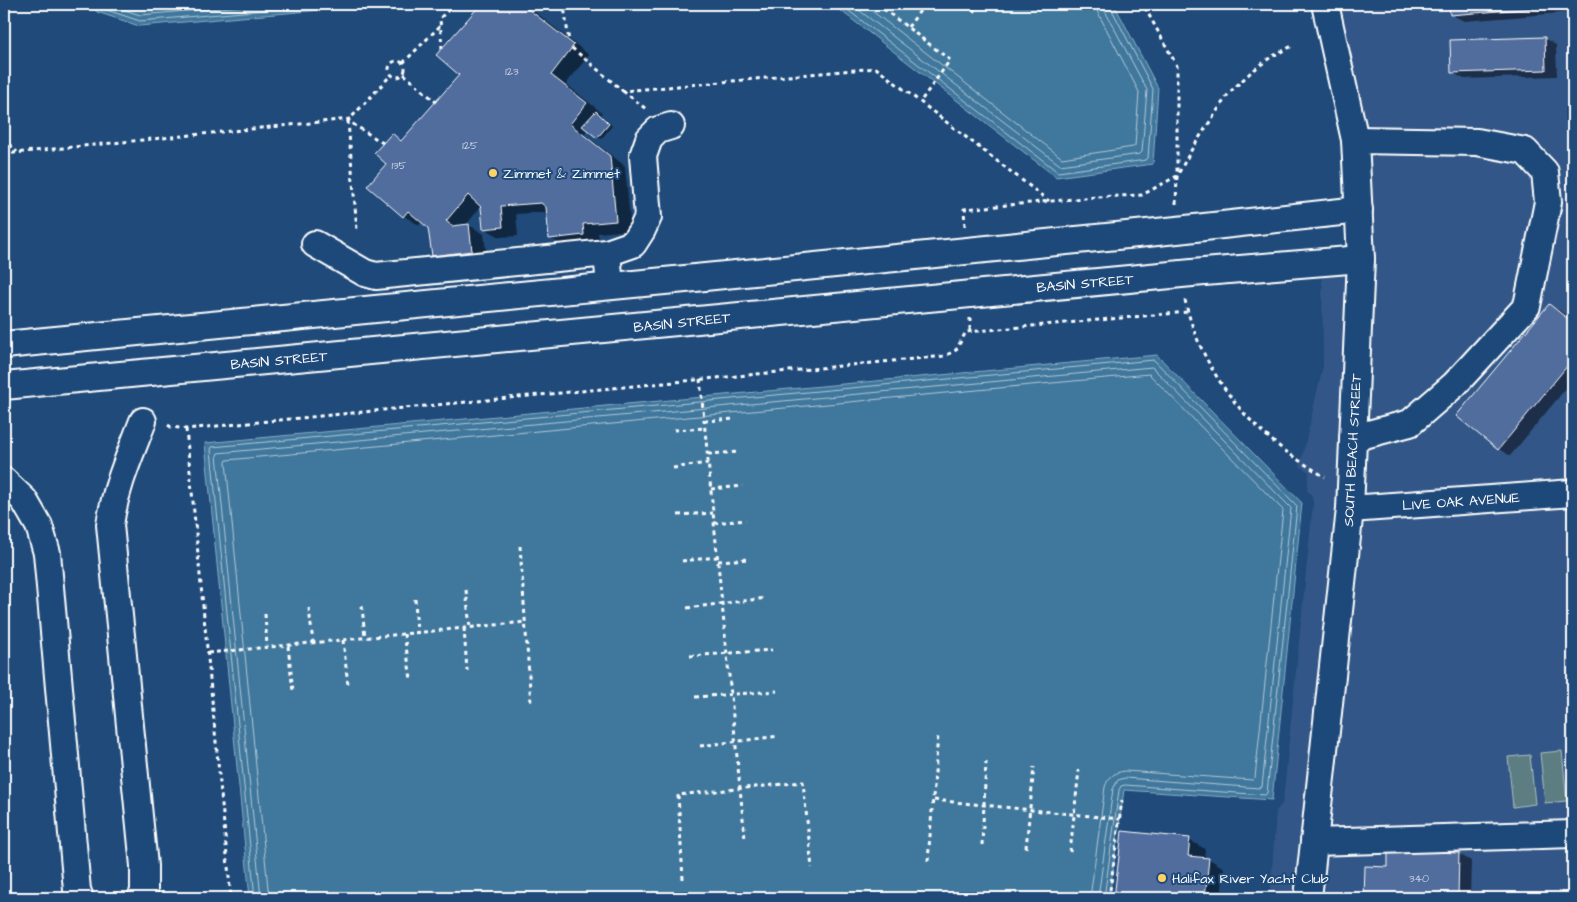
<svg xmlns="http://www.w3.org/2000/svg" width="1577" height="902" font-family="'Architects Daughter',sans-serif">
<rect width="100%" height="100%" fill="#1f4a7a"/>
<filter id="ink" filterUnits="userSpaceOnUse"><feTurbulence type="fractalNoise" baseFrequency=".02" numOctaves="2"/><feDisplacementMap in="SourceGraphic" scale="10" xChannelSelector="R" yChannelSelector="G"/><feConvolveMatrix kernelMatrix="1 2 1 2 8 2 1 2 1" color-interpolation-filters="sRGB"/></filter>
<g filter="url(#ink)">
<g fill="#325787">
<path d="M 1339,4 L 1573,4 L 1573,478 L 1363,493 L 1374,272 L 1372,194 L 1368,138 Z"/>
<path d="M 1347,275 L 1337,509 L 1296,898 L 1270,898 L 1276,811 L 1282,804 L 1283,800 L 1313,503 L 1312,496 L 1307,490 L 1309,472 L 1300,466 L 1323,366 L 1322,276 Z"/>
<path d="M 1573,507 L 1573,898 L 1321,898 L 1361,522 Z"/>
</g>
<g fill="#5c7e82" stroke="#aebec0">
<path d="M 1562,751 L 1567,801 L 1545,803 L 1540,753 Z"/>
<path d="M 1530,755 L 1535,804 L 1513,807 L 1508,757 Z"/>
</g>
<g fill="#40779c" stroke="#8cadc4">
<path d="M 91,4 L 389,4 L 139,26 L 97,12 Z"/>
<path d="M 832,4 L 1114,4 L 1158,88 L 1153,164 L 1056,177 Z"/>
<path d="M 1157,355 L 1302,503 L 1272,800 L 1124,790 L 1109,898 L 250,898 L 205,443 Z"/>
</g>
<g fill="#0007">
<path d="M 483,4 L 522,4 L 530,8 L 589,55 L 566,84 L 602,113 L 600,115 L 612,126 L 601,139 L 588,129 L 584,134 L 625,166 L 631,230 L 598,233 L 600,244 L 566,247 L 550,238 L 547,212 L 516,214 L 518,236 L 500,237 L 484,228 L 482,205 L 467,224 L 484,234 L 487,259 L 449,264 L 433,255 L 429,228 L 422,222 L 419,225 L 404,216 L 388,163 L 392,135 L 403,141 L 461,75 L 438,55 Z"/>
<path d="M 1451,4 L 1573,4 L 1573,12 L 1464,21 L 1452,15 Z"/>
<path d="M 1544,38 L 1556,45 L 1557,76 L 1464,79 L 1452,72 Z"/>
<path d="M 1550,305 L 1562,312 L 1573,322 L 1573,380 L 1510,456 L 1499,449 Z"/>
<path d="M 1123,832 L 1189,840 L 1205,849 L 1204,859 L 1209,859 L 1224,868 L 1221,898 L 1116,898 Z"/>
<path d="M 1459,854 L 1471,861 L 1470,898 L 1365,898 L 1367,867 L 1389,868 Z"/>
</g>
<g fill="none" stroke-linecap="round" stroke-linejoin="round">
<g stroke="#b3c9d7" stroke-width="1">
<path d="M 97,4 L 101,8 L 140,21 L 334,4"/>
<path d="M 107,4 L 140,15 L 265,4"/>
<path d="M 130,4 L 141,7 L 181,4"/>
<path d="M 840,4 L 1058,172 L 1146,160 L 1148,158 L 1153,89 L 1111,8 L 1110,4"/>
<path d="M 851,4 L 1060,165 L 1140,154 L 1142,152 L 1147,90 L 1105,11 L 1104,4"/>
<path d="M 863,4 L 1062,158 L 1133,147 L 1135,146 L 1139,92 L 1098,13 L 1096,4"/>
<path d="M 255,898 L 211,450 L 212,447 L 1154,360 L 1297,506 L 1267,793 L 1265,795 L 1125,785 L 1121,786 L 1119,790 L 1104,898"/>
<path d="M 261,898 L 217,455 L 218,453 L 1152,367 L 1291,508 L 1262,787 L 1259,788 L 1125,778 L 1118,780 L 1113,789 L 1098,898"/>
<path d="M 269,898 L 226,462 L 227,460 L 1149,374 L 1283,510 L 1255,778 L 1253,780 L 1125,771 C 1115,772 1108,777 1105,787 L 1090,898"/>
</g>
</g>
<g fill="#516d9e" stroke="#fff">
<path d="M 481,4 L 522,4 L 574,45 L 551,75 L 587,103 L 570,124 L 610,156 L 616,221 L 583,224 L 584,235 L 549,239 L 546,207 L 541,203 L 501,206 L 503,227 L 483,229 L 481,207 L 468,195 L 446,221 L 452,226 L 469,224 L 472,251 L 432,256 L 428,228 L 408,211 L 403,217 L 367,186 L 386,164 L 374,153 L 392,133 L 401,141 L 459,75 L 436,55 Z"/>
<path d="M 1449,4 L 1573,4 L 1573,5 L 1450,15 Z"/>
<path d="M 1545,37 L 1546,70 L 1451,73 L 1450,40 Z"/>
<path d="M 596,111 L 609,124 L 597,138 L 582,126 Z"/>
<path d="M 1549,304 L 1573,323 L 1573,359 L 1498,450 L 1456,416 Z"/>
<path d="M 1122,831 L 1190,838 L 1188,856 L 1209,858 L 1205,898 L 1114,898 Z"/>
<path d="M 1388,850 L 1459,853 L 1458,898 L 1364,898 L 1365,866 L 1388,867 Z"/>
</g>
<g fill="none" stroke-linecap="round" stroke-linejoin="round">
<g stroke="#fff" stroke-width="30">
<g id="minor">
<path d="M 315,244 L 365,273 L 376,276 L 607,253 L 610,286"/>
<path d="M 607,253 L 633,244 L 642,230 L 648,217 L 643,156 L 649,139 L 658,130 L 671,126"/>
<path d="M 4,345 L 685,279 L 1177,230 L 1359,210"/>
<path d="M 4,386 L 1192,273 L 1361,259"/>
<path d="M 1353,438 L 1410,423 L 1455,384 L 1527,306 L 1548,202 L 1545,172 L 1525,151 L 1477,142 L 1355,140"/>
<path d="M 4,481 L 24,500 L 39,526 L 47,553 L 77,890 L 80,898"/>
<path d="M 1350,509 L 1573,493"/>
<path d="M 1314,842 L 1573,834"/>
<path d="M 141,898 L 144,892 L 144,866 L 110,525 C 115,488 130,455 143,421"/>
<path d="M 1308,898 L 1350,509 L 1361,259 L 1355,140 L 1325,4"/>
</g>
</g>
<g stroke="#fff" stroke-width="3" stroke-dasharray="4 4" stroke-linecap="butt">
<path d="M 561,4 L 564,6 L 569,42"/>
<path d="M 877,4 L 950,60 L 920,102"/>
<path d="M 957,4 L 974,11 L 977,4"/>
<path d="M 908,27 L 925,4"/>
<path d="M 572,48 L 623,91 L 876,68 L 1049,201"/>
<path d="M 442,49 L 440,18 L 455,4"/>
<circle cx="397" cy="69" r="8"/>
<path d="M 403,63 L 440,26"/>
<path d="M 404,74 L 436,102"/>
<path d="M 623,91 L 646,109"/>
<path d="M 348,121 L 357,230"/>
<path d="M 4,139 L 17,152"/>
<path d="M 383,143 L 348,121 L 391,75"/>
<path d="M 4,154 L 350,119"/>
<path d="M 1176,204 L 1177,176 L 1193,147 L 1229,93 L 1250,73 L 1271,57 L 1294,45"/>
<path d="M 965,226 L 964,209 L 1096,197 L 1142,195 L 1177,176 L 1177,66 L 1143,4"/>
<path d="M 1185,300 C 1197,355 1231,407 1275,443 C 1291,456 1308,466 1325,477"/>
<path d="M 970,318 L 970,331"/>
<path d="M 700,379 L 745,839"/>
<path d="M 704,421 L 736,419"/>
<path d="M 168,425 L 171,427 L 186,429 L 945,356 L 956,350 L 966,332 L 1188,312"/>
<path d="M 186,429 L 231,898"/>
<path d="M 674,430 L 705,428"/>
<path d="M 708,454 L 739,452"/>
<path d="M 673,468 L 708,463"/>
<path d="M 711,489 L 743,486"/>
<path d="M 678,515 L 713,513"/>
<path d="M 714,523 L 746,520"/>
<path d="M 520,546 L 531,704"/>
<path d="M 682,561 L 717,557"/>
<path d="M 718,561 L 749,559"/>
<path d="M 466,590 L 470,628"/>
<path d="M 415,599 L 417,633"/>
<path d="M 362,606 L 365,638"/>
<path d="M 309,608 L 313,643"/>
<path d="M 687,608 L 766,598"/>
<path d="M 265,614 L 267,647"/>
<path d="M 464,628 L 467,671"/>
<path d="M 404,634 L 411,679"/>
<path d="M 343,640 L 348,685"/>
<path d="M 288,646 L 293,691"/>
<path d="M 208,653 L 526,622"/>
<path d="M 690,656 L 772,650"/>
<path d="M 695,697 L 777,691"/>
<path d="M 700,746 L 779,736"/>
<path d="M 934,800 L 1120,819"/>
<path d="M 982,845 L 986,762"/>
<path d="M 1026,848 L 1034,767"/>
<path d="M 1070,852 L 1079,770"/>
<path d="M 928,861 L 938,735"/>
<path d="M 683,879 L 678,795 L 803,782 L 812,868"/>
<path d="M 503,894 L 504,898"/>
<path d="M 1109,898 L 1122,800"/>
</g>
<use href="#minor" stroke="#1f4a7a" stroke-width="26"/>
</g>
</g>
<g fill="#ffd166" stroke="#1f4a7a" stroke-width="2">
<circle cx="493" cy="173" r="5"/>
<circle cx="1162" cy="878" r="5"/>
</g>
<g text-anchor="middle" stroke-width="4" stroke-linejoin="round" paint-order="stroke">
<g font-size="11" fill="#d4dae7">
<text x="512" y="75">123</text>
<text x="470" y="149">125</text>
<text x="399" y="169">135</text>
<text x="1419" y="882">340</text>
</g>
<g font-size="14" fill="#fff" stroke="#1f4a7a" text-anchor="start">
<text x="503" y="178">Zimmet &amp; Zimmet</text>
<text x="1172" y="883">Halifax River Yacht Club</text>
</g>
<g font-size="14" fill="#fff" stroke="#1f4a7a">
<text transform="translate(1085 283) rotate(-5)" y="5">BASIN STREET</text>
<text transform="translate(682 322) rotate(-6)" y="5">BASIN STREET</text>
<text transform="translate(279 360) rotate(-5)" y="5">BASIN STREET</text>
<text transform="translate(1352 450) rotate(-87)" y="5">SOUTH BEACH STREET</text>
<text transform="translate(1461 501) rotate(-4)" y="5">LIVE OAK AVENUE</text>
</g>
</g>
<rect width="1577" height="902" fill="none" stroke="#1f4a7a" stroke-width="20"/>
<rect x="10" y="10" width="1557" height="882" fill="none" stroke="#fff" stroke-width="2" filter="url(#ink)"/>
</svg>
